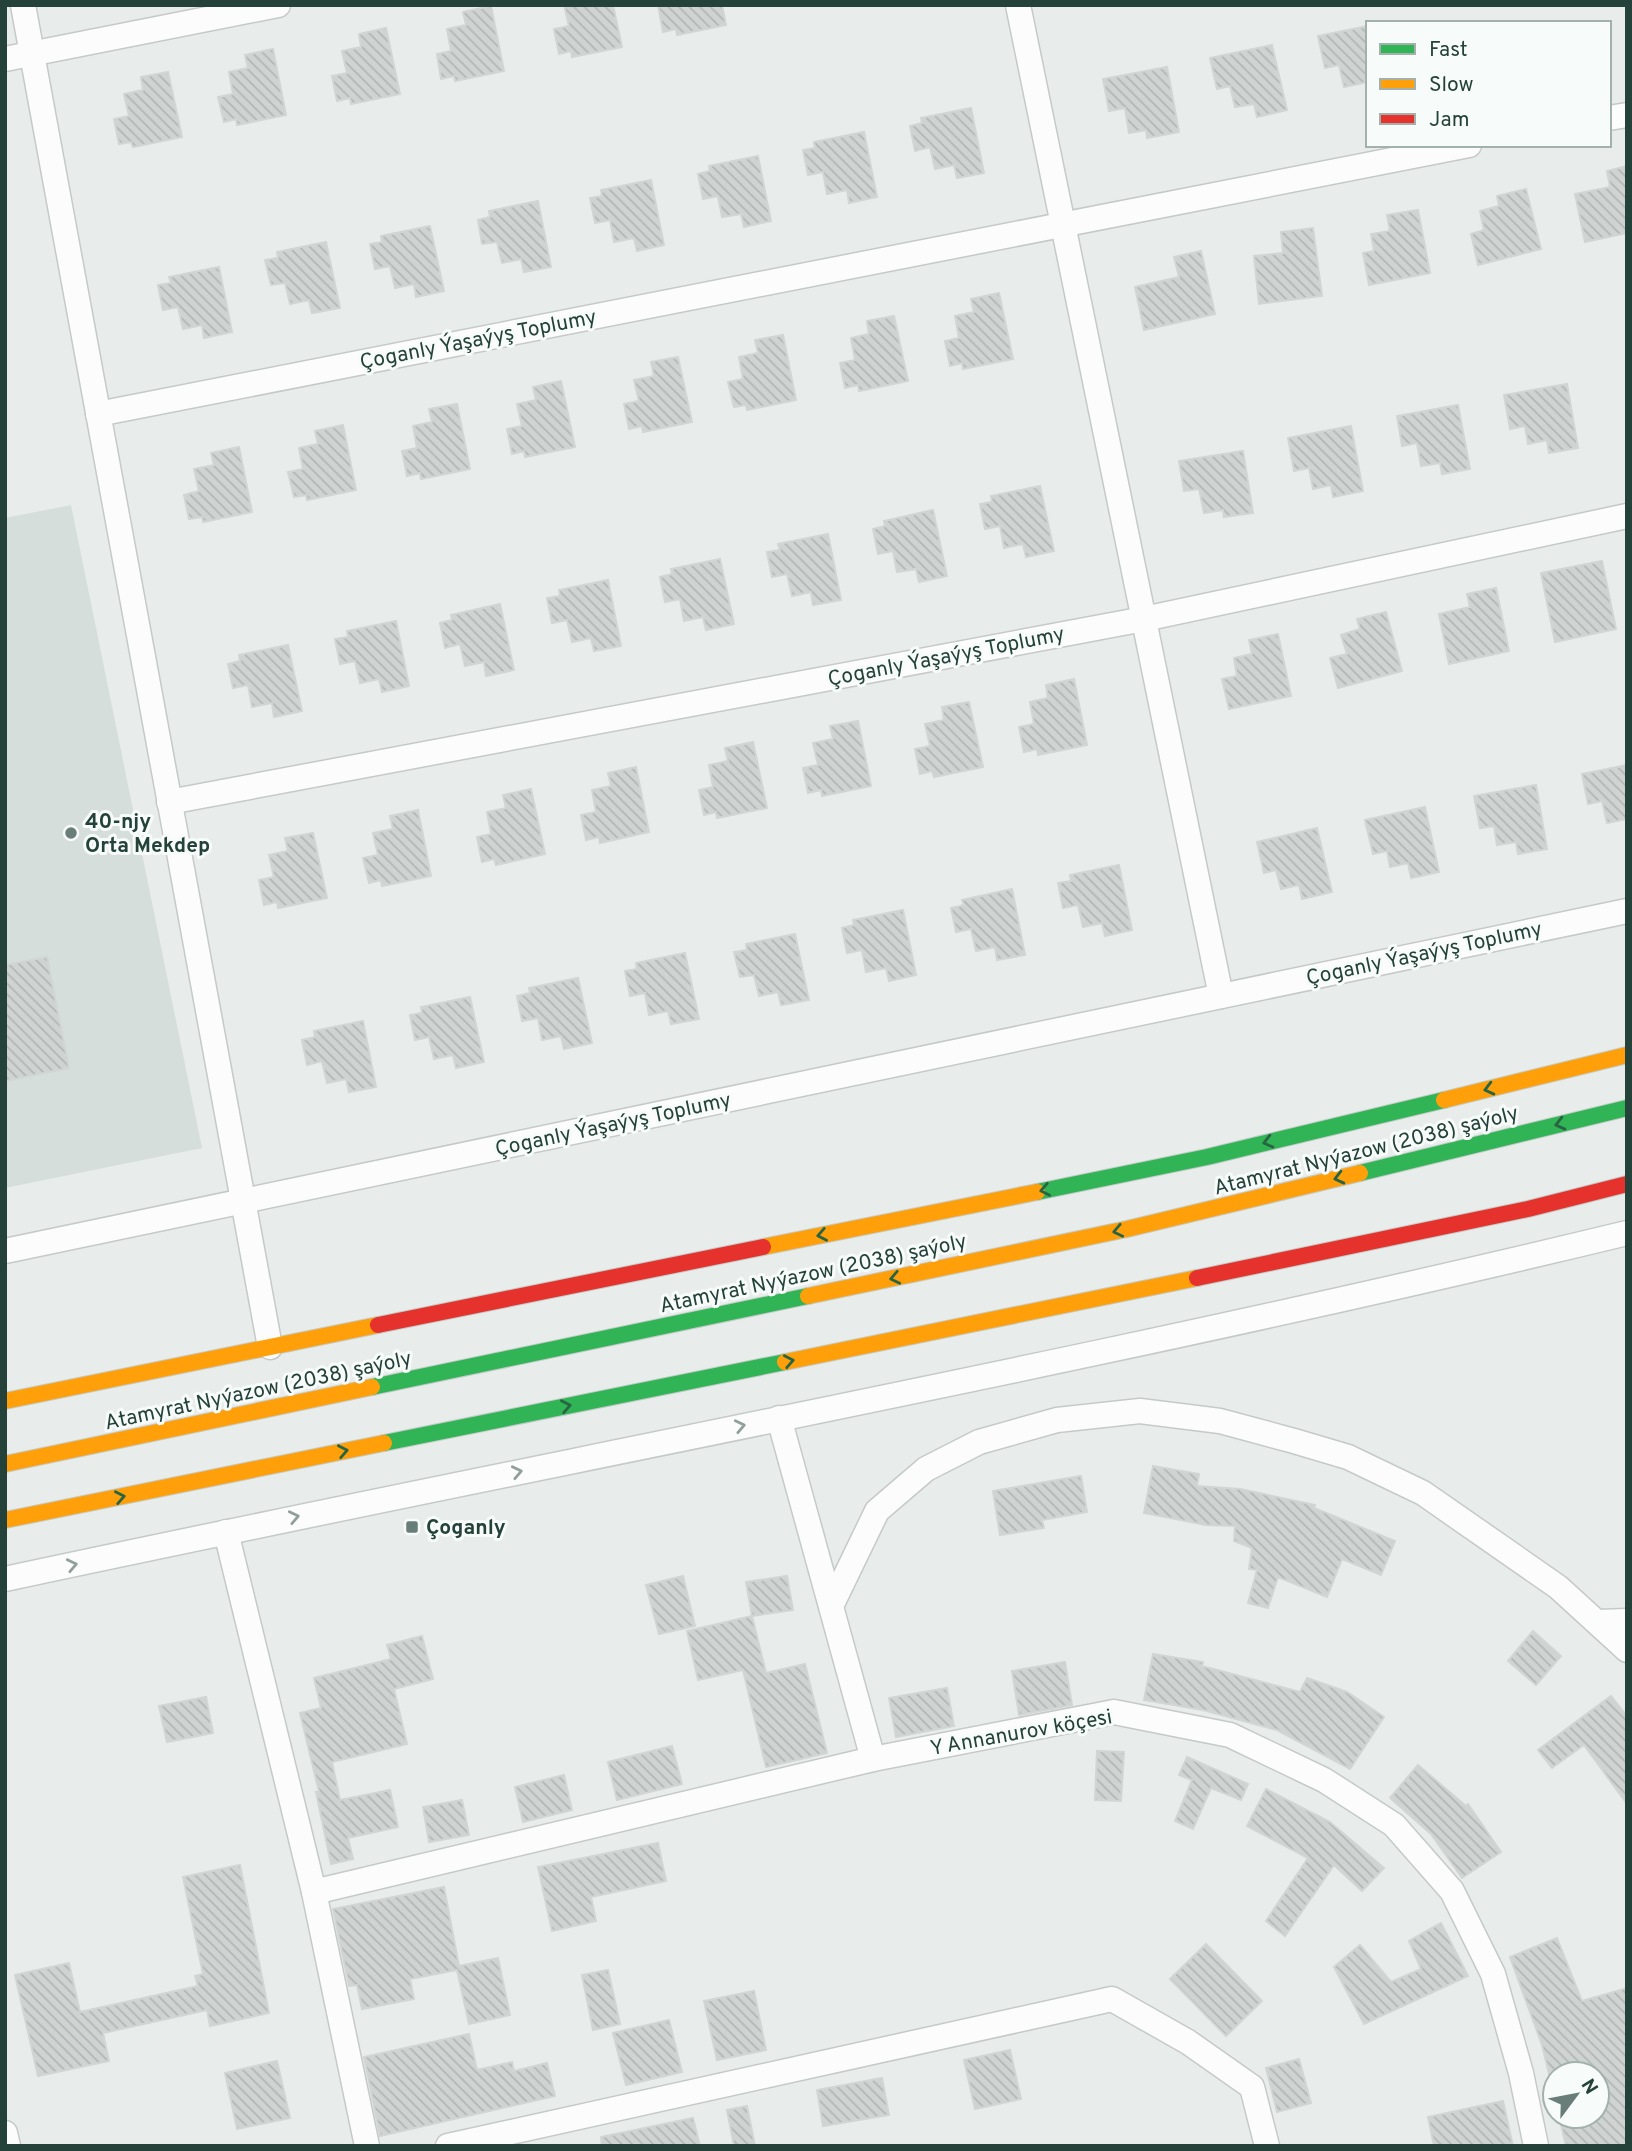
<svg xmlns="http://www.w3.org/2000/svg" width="1632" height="2151" font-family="Overpass,sans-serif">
<defs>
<pattern id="building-back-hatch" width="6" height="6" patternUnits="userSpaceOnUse" patternTransform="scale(1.75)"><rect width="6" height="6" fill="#cfd4d2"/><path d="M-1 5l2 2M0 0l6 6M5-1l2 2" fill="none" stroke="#b2b7b5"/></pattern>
</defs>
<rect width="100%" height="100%" fill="#e8edeb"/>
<path fill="#d6dedb" d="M 71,505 L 202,1148 L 5,1188 L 5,518 Z"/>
<g fill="url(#building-back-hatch)" stroke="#d1d6d4" stroke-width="2">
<path d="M 564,5 L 613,5 L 622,47 L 572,57 L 571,51 L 559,54 L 554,29 L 569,26 Z"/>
<path d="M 658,5 L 722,5 L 726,25 L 677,35 L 676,29 L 663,32 Z"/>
<path d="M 491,6 L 504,71 L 455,81 L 454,76 L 441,79 L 437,54 L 451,51 L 447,29 L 466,25 L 463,12 Z"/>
<path d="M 1368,26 L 1368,82 L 1344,87 L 1339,65 L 1325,68 L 1318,36 Z"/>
<path d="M 386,28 L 400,94 L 351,104 L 350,98 L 337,101 L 332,76 L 347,73 L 342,51 L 361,47 L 359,34 Z"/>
<path d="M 1272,45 L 1287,110 L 1257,117 L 1254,104 L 1235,107 L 1230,86 L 1217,89 L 1210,58 Z"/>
<path d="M 273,49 L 286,115 L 237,125 L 236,119 L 224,122 L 218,97 L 233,94 L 229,72 L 248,68 L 245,55 Z"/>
<path d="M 1167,67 L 1179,132 L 1147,138 L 1146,130 L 1129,133 L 1125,108 L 1109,111 L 1103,79 Z"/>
<path d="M 168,72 L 182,137 L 133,147 L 131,142 L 119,144 L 114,119 L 129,116 L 124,94 L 143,90 L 141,77 Z"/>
<path d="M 971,108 L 984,173 L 957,178 L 954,165 L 935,169 L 930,147 L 915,151 L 910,126 L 922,123 L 921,118 Z"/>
<path d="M 864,132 L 877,197 L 849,203 L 847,190 L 827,194 L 823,172 L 808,175 L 803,150 L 815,148 L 814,142 Z"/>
<path d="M 758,156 L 771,221 L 744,227 L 741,214 L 722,217 L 718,196 L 703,199 L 698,174 L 710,171 L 709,166 Z"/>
<path d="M 1627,166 L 1627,233 L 1585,242 L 1575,194 L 1610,187 L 1607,171 Z"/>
<path d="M 651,180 L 664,245 L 637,251 L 634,238 L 614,242 L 610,220 L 595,223 L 590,198 L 602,196 L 601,190 Z"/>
<path d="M 1526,189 L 1541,249 L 1478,265 L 1471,234 L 1484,230 L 1480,211 L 1499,206 L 1497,196 Z"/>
<path d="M 538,201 L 551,267 L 524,272 L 521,259 L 502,263 L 497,242 L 482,244 L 478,220 L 490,217 L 489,211 Z"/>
<path d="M 1418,210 L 1430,273 L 1369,285 L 1363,253 L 1374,251 L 1371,234 L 1390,231 L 1387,215 Z"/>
<path d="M 430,226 L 444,291 L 416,297 L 414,284 L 395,288 L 390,266 L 375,269 L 370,244 L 382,242 L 381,236 Z"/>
<path d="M 1313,228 L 1322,296 L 1259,304 L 1254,256 L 1283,253 L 1281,232 Z"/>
<path d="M 326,242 L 340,308 L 312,313 L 309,300 L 290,304 L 285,283 L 271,285 L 265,260 L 278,258 L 277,252 Z"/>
<path d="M 1201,251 L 1215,314 L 1144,330 L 1135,287 L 1179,277 L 1174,257 Z"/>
<path d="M 219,267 L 232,332 L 204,338 L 202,325 L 183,329 L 178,307 L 163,310 L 158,285 L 171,283 L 169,277 Z"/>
<path d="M 999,293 L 1013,359 L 963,369 L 962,363 L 950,366 L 945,341 L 959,338 L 955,316 L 974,312 L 971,299 Z"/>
<path d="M 894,316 L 908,381 L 859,391 L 858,385 L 845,388 L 840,363 L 855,360 L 851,338 L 869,334 L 867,321 Z"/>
<path d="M 783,335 L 796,400 L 747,410 L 746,405 L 734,407 L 728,382 L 743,379 L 739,357 L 758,353 L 755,340 Z"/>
<path d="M 678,357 L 692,422 L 643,432 L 642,426 L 629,429 L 624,404 L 639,401 L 634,380 L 654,376 L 651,362 Z"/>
<path d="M 561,381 L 575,447 L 525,457 L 524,451 L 512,454 L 507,429 L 522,426 L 517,404 L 536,400 L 533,387 Z"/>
<path d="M 1567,384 L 1578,448 L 1549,453 L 1547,440 L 1528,444 L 1525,426 L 1510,429 L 1504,395 Z"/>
<path d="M 457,404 L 470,469 L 421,479 L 420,473 L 407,476 L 402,451 L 417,448 L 413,426 L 432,422 L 429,409 Z"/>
<path d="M 1458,405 L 1470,469 L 1442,474 L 1440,463 L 1421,466 L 1417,443 L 1402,446 L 1397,416 Z"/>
<path d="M 343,425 L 356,490 L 307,500 L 306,495 L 294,497 L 288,472 L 303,469 L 299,448 L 318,444 L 315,431 Z"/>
<path d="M 1351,426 L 1363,491 L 1333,497 L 1331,485 L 1313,489 L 1309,468 L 1294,471 L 1288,438 Z"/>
<path d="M 239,447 L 252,512 L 203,522 L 202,517 L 189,519 L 184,495 L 199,491 L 194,469 L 214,465 L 211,453 Z"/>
<path d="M 1243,451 L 1253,513 L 1224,517 L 1223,510 L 1204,513 L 1199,489 L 1184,491 L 1179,461 Z"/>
<path d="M 1040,486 L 1054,551 L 1026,557 L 1023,544 L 1004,548 L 1000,526 L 985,529 L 980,504 L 992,502 L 991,496 Z"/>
<path d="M 933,510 L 947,576 L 919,582 L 916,569 L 897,572 L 893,551 L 878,554 L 873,529 L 885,526 L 884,521 Z"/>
<path d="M 828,534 L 841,600 L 813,605 L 811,592 L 792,596 L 787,574 L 772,577 L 767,552 L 780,550 L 778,544 Z"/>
<path d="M 720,559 L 734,624 L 706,630 L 703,617 L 684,621 L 680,599 L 665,602 L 660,577 L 672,574 L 671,569 Z"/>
<path d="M 1602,561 L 1616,629 L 1555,642 L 1541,573 Z"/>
<path d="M 608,580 L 621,646 L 594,651 L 591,638 L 572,642 L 567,620 L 552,623 L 547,598 L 560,596 L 559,590 Z"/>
<path d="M 1496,588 L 1509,651 L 1449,664 L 1439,614 L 1470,607 L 1467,594 Z"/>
<path d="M 500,604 L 514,670 L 486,676 L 484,662 L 465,666 L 460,644 L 445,648 L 440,623 L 452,620 L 451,615 Z"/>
<path d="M 1386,612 L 1402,671 L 1338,688 L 1330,658 L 1347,654 L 1341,635 L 1360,629 L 1357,619 Z"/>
<path d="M 396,621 L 409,686 L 382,692 L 379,679 L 360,683 L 355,661 L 340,664 L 335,639 L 348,637 L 347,631 Z"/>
<path d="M 1278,634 L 1291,696 L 1229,709 L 1222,679 L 1237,676 L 1234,658 L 1252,654 L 1249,640 Z"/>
<path d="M 288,645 L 302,711 L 274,717 L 272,703 L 252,707 L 248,685 L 233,688 L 228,664 L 240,661 L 239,655 Z"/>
<path d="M 1074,679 L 1087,745 L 1038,755 L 1037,749 L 1024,752 L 1019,727 L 1034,724 L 1030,702 L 1048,698 L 1046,685 Z"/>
<path d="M 969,702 L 983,767 L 934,777 L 932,771 L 920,774 L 915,749 L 930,746 L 925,724 L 944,720 L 942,707 Z"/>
<path d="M 858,721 L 871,786 L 822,796 L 821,790 L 808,793 L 803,768 L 818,765 L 813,743 L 833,739 L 830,726 Z"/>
<path d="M 753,742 L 767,808 L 717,818 L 716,812 L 704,815 L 699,790 L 713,787 L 709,765 L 728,761 L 725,748 Z"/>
<path d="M 1627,765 L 1627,819 L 1607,823 L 1602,801 L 1588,804 L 1582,774 Z"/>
<path d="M 636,767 L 649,832 L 600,843 L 599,837 L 586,840 L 581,815 L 596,812 L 592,790 L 611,786 L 608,773 Z"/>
<path d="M 1536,785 L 1547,849 L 1518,854 L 1516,842 L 1497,845 L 1494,826 L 1480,828 L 1474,796 Z"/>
<path d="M 531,789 L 545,854 L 496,865 L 494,859 L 482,862 L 477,837 L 491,834 L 487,812 L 506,808 L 503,795 Z"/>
<path d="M 1425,807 L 1439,872 L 1411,878 L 1408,863 L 1390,867 L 1387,851 L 1373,854 L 1365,820 Z"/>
<path d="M 418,810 L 431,876 L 382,886 L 381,880 L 369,883 L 363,858 L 378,855 L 373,833 L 393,829 L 390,816 Z"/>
<path d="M 1317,828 L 1332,892 L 1302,899 L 1299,885 L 1281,889 L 1276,870 L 1264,873 L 1257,842 Z"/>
<path d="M 313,833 L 327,898 L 278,908 L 277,902 L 264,905 L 259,880 L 274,877 L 269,855 L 288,851 L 285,838 Z"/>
<path d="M 1119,865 L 1132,930 L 1105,936 L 1102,923 L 1083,927 L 1078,905 L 1063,908 L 1058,883 L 1071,881 L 1070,875 Z"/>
<path d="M 1012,889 L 1025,955 L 997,960 L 995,947 L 976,951 L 971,929 L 956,932 L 951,908 L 964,905 L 962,900 Z"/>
<path d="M 903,910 L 916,975 L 889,981 L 886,968 L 866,972 L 862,950 L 847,953 L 842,928 L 854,925 L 853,920 Z"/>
<path d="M 795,934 L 809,1000 L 781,1005 L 778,992 L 759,996 L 754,975 L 740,977 L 734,952 L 747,950 L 746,944 Z"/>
<path d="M 685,953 L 699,1019 L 671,1024 L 668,1011 L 649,1015 L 645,993 L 630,996 L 625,971 L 637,969 L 636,963 Z"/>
<path d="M 47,957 L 69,1068 L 5,1081 L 5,965 Z"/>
<path d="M 578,978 L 592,1043 L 564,1049 L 561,1036 L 542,1040 L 538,1018 L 522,1021 L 517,996 L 530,993 L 529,988 Z"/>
<path d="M 470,997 L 484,1062 L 456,1068 L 453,1055 L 434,1059 L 429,1037 L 415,1040 L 410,1015 L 422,1013 L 421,1007 Z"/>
<path d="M 363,1021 L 376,1087 L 349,1092 L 346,1079 L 327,1083 L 322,1061 L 307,1065 L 302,1040 L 315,1037 L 314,1031 Z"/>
<path d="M 1153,1466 L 1199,1474 L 1197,1486 L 1240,1489 L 1315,1505 L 1314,1508 L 1395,1541 L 1381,1575 L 1342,1559 L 1327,1597 L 1278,1577 L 1268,1608 L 1248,1603 L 1257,1570 L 1249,1569 L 1252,1548 L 1234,1541 L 1235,1526 L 1206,1525 L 1144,1513 Z"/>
<path d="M 1081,1476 L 1087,1512 L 1042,1520 L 1044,1528 L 1000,1535 L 993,1491 Z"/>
<path d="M 683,1576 L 695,1626 L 659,1634 L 646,1585 Z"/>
<path d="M 787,1576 L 793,1610 L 752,1616 L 746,1582 Z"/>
<path d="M 752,1616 L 766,1673 L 805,1664 L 827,1753 L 766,1767 L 743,1670 L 698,1680 L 687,1631 Z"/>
<path d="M 1533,1631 L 1561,1656 L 1536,1685 L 1508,1661 Z"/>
<path d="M 422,1636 L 433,1679 L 394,1689 L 407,1744 L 332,1762 L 340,1800 L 390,1790 L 398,1827 L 348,1838 L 353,1859 L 331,1864 L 316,1792 L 319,1792 L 300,1713 L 321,1708 L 314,1678 L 391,1659 L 387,1645 Z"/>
<path d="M 1153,1654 L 1203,1662 L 1202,1666 L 1300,1692 L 1307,1678 L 1347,1692 L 1384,1717 L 1350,1769 L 1277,1730 L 1203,1710 L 1144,1700 Z"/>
<path d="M 1065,1662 L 1072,1705 L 1019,1715 L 1012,1671 Z"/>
<path d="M 947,1688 L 954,1726 L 896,1737 L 889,1698 Z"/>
<path d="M 1611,1696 L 1627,1716 L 1627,1804 L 1584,1745 L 1552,1768 L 1538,1750 Z"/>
<path d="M 206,1697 L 213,1733 L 167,1742 L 159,1706 Z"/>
<path d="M 672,1746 L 682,1784 L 617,1800 L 608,1762 Z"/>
<path d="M 1097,1751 L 1124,1752 L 1121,1801 L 1095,1800 Z"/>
<path d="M 1187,1757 L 1248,1784 L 1241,1800 L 1211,1788 L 1193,1829 L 1175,1821 L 1192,1780 L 1179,1775 Z"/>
<path d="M 1418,1765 L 1466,1806 L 1468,1804 L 1501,1852 L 1462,1878 L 1431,1834 L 1390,1798 Z"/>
<path d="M 564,1775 L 572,1810 L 523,1822 L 515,1787 Z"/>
<path d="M 1266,1789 L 1330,1822 L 1384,1868 L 1362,1891 L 1334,1865 L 1285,1936 L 1266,1921 L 1308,1858 L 1247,1826 Z"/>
<path d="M 462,1800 L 469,1835 L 429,1842 L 423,1807 Z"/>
<path d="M 658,1843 L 666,1881 L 591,1897 L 596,1921 L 552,1931 L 538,1867 Z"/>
<path d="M 240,1865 L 269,2013 L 210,2026 L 207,2010 L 103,2033 L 109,2061 L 38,2076 L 15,1975 L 69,1963 L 80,2012 L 198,1986 L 195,1976 L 203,1974 L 183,1877 Z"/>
<path d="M 444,1887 L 459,1966 L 498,1958 L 510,2015 L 469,2024 L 457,1970 L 410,1979 L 414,1999 L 362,2009 L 357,1985 L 349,1986 L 333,1909 Z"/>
<path d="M 1441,1923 L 1468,1976 L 1364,2024 L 1334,1967 L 1360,1945 L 1391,1982 L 1421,1969 L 1409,1941 Z"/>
<path d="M 1557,1938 L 1582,2001 L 1627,1988 L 1627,2146 L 1566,2146 L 1559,2116 L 1597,2116 L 1597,2074 L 1549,2074 L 1542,2045 L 1510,1957 Z"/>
<path d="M 1206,1944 L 1262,2001 L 1226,2036 L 1170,1979 Z"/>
<path d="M 608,1970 L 620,2024 L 593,2030 L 582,1975 Z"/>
<path d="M 754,1991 L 766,2050 L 717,2060 L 704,2001 Z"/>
<path d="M 669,2020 L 682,2072 L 626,2085 L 613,2033 Z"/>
<path d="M 469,2034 L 477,2070 L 512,2062 L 514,2071 L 547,2063 L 555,2096 L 380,2136 L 364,2057 Z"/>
<path d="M 1010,2050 L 1021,2099 L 975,2109 L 964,2060 Z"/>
<path d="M 1299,2059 L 1311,2103 L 1277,2112 L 1266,2068 Z"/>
<path d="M 277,2061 L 290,2118 L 237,2129 L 225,2073 Z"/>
<path d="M 882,2078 L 889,2115 L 823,2126 L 817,2090 Z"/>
<path d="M 1503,2101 L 1513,2146 L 1434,2146 L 1428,2117 Z"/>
<path d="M 747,2106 L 755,2146 L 734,2146 L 727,2110 Z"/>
<path d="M 693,2118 L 700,2146 L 602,2146 L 601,2137 Z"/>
</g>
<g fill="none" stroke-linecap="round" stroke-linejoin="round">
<g stroke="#c5cac8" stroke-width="27">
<g id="street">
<path d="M 23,5 L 270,1347"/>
<path d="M 1018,5 L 1221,996"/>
<path d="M 5,59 L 278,5"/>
<path d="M 1609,118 L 1627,115"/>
<path d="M 98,414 L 1469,145"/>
<path d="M 169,802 L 1144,619 L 1627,516"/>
<path d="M 5,1251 L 1627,911"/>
<path d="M 779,1418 L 873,1759 L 1114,1712 L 1230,1735 L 1324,1780 L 1394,1825 L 1452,1891 L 1493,1974 L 1521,2073 L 1536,2146"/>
<path d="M 226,1532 L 314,1892 L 367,2146"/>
<path d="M 5,1579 C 545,1463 1090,1363 1627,1233"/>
<path d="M 832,1604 L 877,1511 L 926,1469 L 979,1442 L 1057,1420 L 1140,1411 L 1220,1421 L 1294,1441 L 1348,1457 L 1423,1493 L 1558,1587 L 1627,1650"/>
<path d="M 1598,1622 L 1627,1621"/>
<path d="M 314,1892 L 873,1759"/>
<path d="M 5,2133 L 8,2146"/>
<path d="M 448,2146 L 1112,1999 L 1188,2042 L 1252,2087 L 1267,2146"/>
</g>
</g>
<g stroke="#c3cbc8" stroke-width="18">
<g id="fast">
<path d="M 1360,1173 L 1627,1108"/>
<path d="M 1037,1192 L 1207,1157 L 1444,1100"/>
<path d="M 372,1387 L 808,1296"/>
<path d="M 384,1443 L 785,1362"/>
</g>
</g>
<g stroke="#c3cbc8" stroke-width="18">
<g id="slow">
<path d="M 1444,1100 L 1627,1055"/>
<path d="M 763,1247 L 1037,1192"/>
<path d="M 808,1296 L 1127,1229 L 1360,1173"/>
<path d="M 785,1362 L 1197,1278"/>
<path d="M 5,1401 L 378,1325"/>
<path d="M 5,1464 L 372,1387"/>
<path d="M 5,1520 L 384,1443"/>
</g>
</g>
<g stroke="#c3cbc8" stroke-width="18">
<g id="jam">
<path d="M 1197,1278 L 1528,1209 L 1627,1184"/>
<path d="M 378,1325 L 763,1247"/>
</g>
</g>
<use href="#street" stroke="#fcfcfc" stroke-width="24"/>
<use href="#fast" stroke="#30b455" stroke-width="16"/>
<use href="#slow" stroke="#ff9f0a" stroke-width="16"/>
<use href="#jam" stroke="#e5322d" stroke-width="16"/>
</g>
<defs><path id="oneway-chevron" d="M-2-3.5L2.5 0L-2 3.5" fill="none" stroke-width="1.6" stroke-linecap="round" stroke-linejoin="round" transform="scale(1.75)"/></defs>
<g stroke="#286442">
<use href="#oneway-chevron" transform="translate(1489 1089) rotate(166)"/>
<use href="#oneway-chevron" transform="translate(1560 1124) rotate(166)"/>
<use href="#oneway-chevron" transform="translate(1268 1142) rotate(166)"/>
<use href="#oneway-chevron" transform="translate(1339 1178) rotate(166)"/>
<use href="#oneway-chevron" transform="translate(1045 1190) rotate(169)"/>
<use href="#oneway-chevron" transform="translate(1118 1231) rotate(168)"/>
<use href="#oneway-chevron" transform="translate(822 1235) rotate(169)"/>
<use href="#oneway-chevron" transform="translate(895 1278) rotate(168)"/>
<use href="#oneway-chevron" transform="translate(789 1361) rotate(-11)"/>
<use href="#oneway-chevron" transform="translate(566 1406) rotate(-11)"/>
<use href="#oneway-chevron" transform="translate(343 1451) rotate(-11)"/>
<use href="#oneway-chevron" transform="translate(120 1497) rotate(-11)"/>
</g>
<g stroke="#909f9b">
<use href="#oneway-chevron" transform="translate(740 1426) rotate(-12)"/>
<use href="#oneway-chevron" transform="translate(517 1472) rotate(-12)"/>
<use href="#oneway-chevron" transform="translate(294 1517) rotate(-12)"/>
<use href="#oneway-chevron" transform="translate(72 1565) rotate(-12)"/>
</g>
<g fill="#697e78" stroke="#f7fbf9" stroke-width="2.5">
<circle cx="71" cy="833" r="7"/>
<rect x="405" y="1520" width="14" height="14" rx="3.5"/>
</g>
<g text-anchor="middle" stroke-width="6" stroke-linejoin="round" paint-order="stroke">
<g font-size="21" fill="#24423a" stroke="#f7fbf9">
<text transform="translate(478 339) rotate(-11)" y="7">Çoganly Ýaşaýyş Toplumy</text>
<text transform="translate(946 656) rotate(-11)" y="7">Çoganly Ýaşaýyş Toplumy</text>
<text transform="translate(1424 953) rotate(-12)" y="7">Çoganly Ýaşaýyş Toplumy</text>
<text transform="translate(613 1124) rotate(-12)" y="7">Çoganly Ýaşaýyş Toplumy</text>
<text transform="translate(1366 1150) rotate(-14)" y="7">Atamyrat Nyýazow (2038) şaýoly</text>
<text transform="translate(813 1273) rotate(-12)" y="7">Atamyrat Nyýazow (2038) şaýoly</text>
<text transform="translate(258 1390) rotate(-12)" y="7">Atamyrat Nyýazow (2038) şaýoly</text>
<text transform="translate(1021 1732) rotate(-10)" y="7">Y Annanurov köçesi</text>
</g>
<g font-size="21" font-weight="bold" fill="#24423a" stroke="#f7fbf9" text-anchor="start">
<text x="85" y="828">40-njy<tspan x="85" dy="24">Orta Mekdep</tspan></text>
<text x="426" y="1534">Çoganly</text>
</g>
</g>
<rect width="1632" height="2151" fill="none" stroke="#24423a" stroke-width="14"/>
<rect x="1366" y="21" width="245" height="126" fill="#f7fbf9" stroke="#a3b1ad" stroke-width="2"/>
<rect x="1380" y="44" width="35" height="10" fill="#30b455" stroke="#a3b1ad" stroke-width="2"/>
<text x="1429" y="56" font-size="21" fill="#24423a">Fast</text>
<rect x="1380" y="79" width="35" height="10" fill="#ff9f0a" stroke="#a3b1ad" stroke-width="2"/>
<text x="1429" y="91" font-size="21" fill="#24423a">Slow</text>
<rect x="1380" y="114" width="35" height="10" fill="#e5322d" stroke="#a3b1ad" stroke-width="2"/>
<text x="1429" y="126" font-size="21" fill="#24423a">Jam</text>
<g transform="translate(1576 2095) rotate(58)"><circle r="33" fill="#f7fbf9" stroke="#a3b1ad" stroke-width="2"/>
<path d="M0-5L12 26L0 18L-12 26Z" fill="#697e78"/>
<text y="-10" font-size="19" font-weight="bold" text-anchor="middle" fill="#24423a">N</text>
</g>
</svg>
